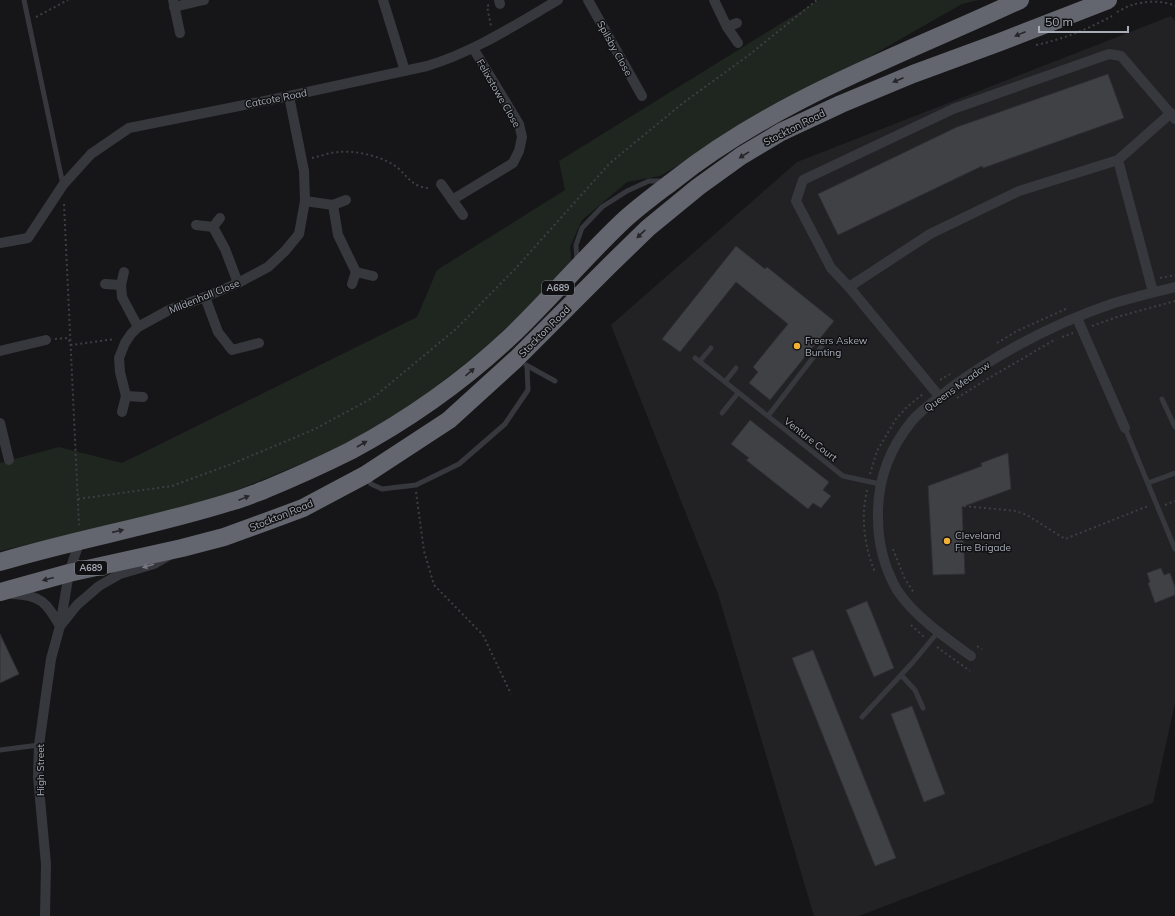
<svg xmlns="http://www.w3.org/2000/svg" width="1175" height="916" font-family="Mulish,sans-serif">
<rect width="100%" height="100%" fill="#161618"/>
<path fill="#222225" d="M 1171,16 L 1175,21 L 1175,703 L 1153,803 L 859,916 L 814,916 L 718,594 L 611,325 L 797,162 Z"/>
<path fill="#1e261f" d="M 819,0 L 979,0 L 962,4 L 660,176 L 627,182 L 582,220 L 570,247 L 572,265 L 486,347 L 413,405 L 335,450 L 208,502 L 0,551 L 0,463 L 59,447 L 122,463 L 417,317 L 437,270 L 565,190 L 559,161 Z"/>
<g fill="#404145" stroke="#303034">
<path d="M 1108,74 L 1124,118 L 983,168 L 982,166 L 838,235 L 818,194 L 957,127 Z"/>
<path d="M 736,246 L 765,269 L 767,267 L 834,321 L 770,400 L 749,383 L 758,372 L 753,367 L 788,324 L 736,282 L 680,352 L 662,339 Z"/>
<path d="M 750,420 L 829,482 L 823,490 L 831,496 L 821,508 L 813,503 L 808,509 L 746,460 L 749,458 L 731,444 Z"/>
<path d="M 1008,453 L 1011,489 L 962,507 L 965,574 L 933,575 L 928,486 L 982,466 L 981,463 Z"/>
<path d="M 1161,568 L 1164,575 L 1170,573 L 1175,587 L 1175,595 L 1155,603 L 1148,583 L 1150,582 L 1147,573 Z"/>
<path d="M 867,601 L 894,668 L 874,677 L 846,610 Z"/>
<path d="M 0,634 L 19,674 L 0,683 Z"/>
<path d="M 813,650 L 896,858 L 875,866 L 792,658 Z"/>
<path d="M 912,706 L 945,794 L 924,802 L 891,714 Z"/>
</g>
<g fill="none" stroke-linecap="round" stroke-linejoin="round">
<g stroke="#3d3f44" stroke-width="2" stroke-dasharray="2 3" stroke-linecap="butt">
<path d="M 489,5 L 487,6 L 491,26"/>
<path d="M 1117,12 C 1122,10 1127,6 1132,5 C 1144,1 1164,0 1175,6"/>
<path d="M 36,17 L 68,0"/>
<path d="M 1036,45 C 1064,39 1088,29 1112,16"/>
<path d="M 312,158 C 321,156 331,152 339,152 C 357,150 384,157 398,168 C 409,178 413,188 431,188"/>
<path d="M 64,204 L 79,525"/>
<path d="M 1160,278 L 1175,275"/>
<path d="M 1092,326 L 1117,317 L 1175,301"/>
<path d="M 814,334 L 816,336 L 819,333 L 816,330"/>
<path d="M 1062,337 L 1073,333"/>
<path d="M 55,339 L 68,338 L 71,345 L 115,339"/>
<path d="M 997,343 L 1017,331 L 1068,308"/>
<path d="M 940,380 L 950,374"/>
<path d="M 957,398 L 984,381 L 1056,339"/>
<path d="M 870,474 L 877,451 L 896,419 L 907,407 L 924,393"/>
<path d="M 867,490 C 866,497 864,505 864,512 C 863,531 867,554 875,572"/>
<path d="M 416,492 L 424,551 L 434,585 L 483,635 L 511,694"/>
<path d="M 78,499 L 172,486 L 234,463 L 315,429 L 374,397 L 456,329 L 515,269 L 610,163 L 683,103 L 749,55 L 817,0"/>
<path d="M 1165,505 L 1175,501"/>
<path d="M 964,506 L 1016,511 L 1027,515 L 1065,539 L 1148,506"/>
<path d="M 893,549 L 904,577 L 914,593"/>
<path d="M 911,625 L 924,637"/>
<path d="M 977,646 L 982,649"/>
<path d="M 937,647 L 970,671"/>
</g>
<g stroke="#37383d" stroke-width="5">
<path d="M 24,0 L 63,185"/>
<path d="M 577,261 L 576,245 L 582,228 L 602,207 L 627,191 L 649,181 L 664,181"/>
<path d="M 695,358 L 843,476 L 880,484"/>
<path d="M 700,361 L 711,348"/>
<path d="M 526,365 L 555,381"/>
<path d="M 725,382 L 736,368"/>
<path d="M 1162,399 L 1175,427"/>
<path d="M 722,413 L 738,393"/>
<path d="M 768,416 L 822,346"/>
<path d="M 1125,428 L 1175,549"/>
<path d="M 367,478 L 371,484 L 382,489 L 416,485 L 459,464 L 505,424 L 528,390 L 527,366"/>
<path d="M 1148,483 L 1175,473"/>
<path d="M 901,675 L 915,690 L 923,708"/>
<path d="M 862,717 L 913,662 L 938,632"/>
<path d="M 0,750 L 39,745"/>
</g>
<g stroke="#37383d" stroke-width="10">
<path d="M 173,0 L 180,33"/>
<path d="M 383,0 L 405,71"/>
<path d="M 499,0 L 500,4"/>
<path d="M 588,0 L 642,96"/>
<path d="M 714,0 L 727,27 L 738,43"/>
<path d="M 174,7 L 204,0"/>
<path d="M 727,27 L 737,23"/>
<path d="M 1118,160 L 1153,292"/>
<path d="M 441,184 L 463,215"/>
<path d="M 452,200 L 513,163 L 519,151 L 522,137 L 519,124 L 473,48"/>
<path d="M 305,201 L 333,205 L 338,235 L 356,272 L 373,276"/>
<path d="M 333,205 L 346,200"/>
<path d="M 196,225 L 213,227 L 225,249 L 238,283"/>
<path d="M 213,227 L 220,218"/>
<path d="M 0,243 L 28,238 L 63,185 L 91,154 L 129,128 L 289,96 L 427,66 C 474,52 515,25 558,0"/>
<path d="M 124,272 L 121,285 L 122,297 L 138,327"/>
<path d="M 105,284 L 121,285"/>
<path d="M 352,284 L 356,272"/>
<path d="M 849,287 L 930,234 L 1019,191 L 1118,160 L 1171,113"/>
<path d="M 205,297 L 218,332 L 232,350 L 259,343"/>
<path d="M 1077,318 L 1125,428"/>
<path d="M 0,351 L 46,340"/>
<path d="M 126,396 L 143,397"/>
<path d="M 939,396 L 849,287 L 831,268 L 796,201 L 803,180 L 953,109 L 1109,54 L 1121,56 L 1175,119"/>
<path d="M 122,412 L 126,396 L 120,372 L 119,358 L 125,343 L 131,334 L 138,327 L 169,310 L 205,297 L 238,283 L 268,267 L 285,251 L 299,234 L 305,201 L 304,171 L 289,96"/>
<path d="M 0,423 L 9,460"/>
<path d="M 13,594 C 41,595 47,603 60,626"/>
<path d="M 61,625 L 77,605 L 99,586 L 120,574 L 154,564 L 168,556"/>
<path d="M 971,656 C 946,638 914,616 897,590 C 884,567 878,544 878,518 C 877,481 889,449 912,421 C 915,417 919,414 923,410 C 934,401 944,393 956,384 C 1004,350 1058,322 1114,303 C 1134,297 1154,292 1175,287"/>
<path d="M 45,916 L 46,864 L 38,777 L 39,745 L 51,659 L 60,626 L 69,573 L 80,540"/>
</g>
<g stroke="#63666e" stroke-width="18">
<path d="M 0,562 C 76,539 154,526 230,502 C 242,499 253,494 264,490 C 293,478 322,465 350,451 C 408,420 462,382 510,337 C 549,300 583,259 622,222 C 638,207 656,194 673,181 C 776,99 902,55 1020,0"/>
<path d="M 0,592 L 69,573 L 182,548 L 224,537 L 268,521 L 303,508 L 365,475 L 449,420 L 516,359 L 609,266 L 648,228 L 698,187 L 741,156 L 781,132 L 841,104 L 913,74 L 1000,42 L 1108,0"/>
</g>
</g>
<defs><path id="oneway-solid" d="M-6-.8H1V-3.2L6.5 0L1 3.2V.8H-6Z"/></defs>
<g fill="#26262a">
<use href="#oneway-solid" transform="translate(1020 34) rotate(158)"/>
<use href="#oneway-solid" transform="translate(898 80) rotate(157)"/>
<use href="#oneway-solid" transform="translate(744 155) rotate(148)"/>
<use href="#oneway-solid" transform="translate(641 234) rotate(136)"/>
<use href="#oneway-solid" transform="translate(470 372) rotate(-41)"/>
<use href="#oneway-solid" transform="translate(362 444) rotate(-30)"/>
<use href="#oneway-solid" transform="translate(244 498) rotate(-22)"/>
<use href="#oneway-solid" transform="translate(118 531) rotate(-13)"/>
<use href="#oneway-solid" transform="translate(48 579) rotate(165)"/>
</g>
<use fill="#757881" href="#oneway-solid" transform="translate(148 566) rotate(164)"/>
<g fill="#f2b134" stroke="#111113" stroke-width="1.5">
<circle cx="797" cy="346" r="4"/>
<circle cx="947" cy="541" r="4"/>
</g>
<g text-anchor="middle" stroke-width="3" stroke-linejoin="round" paint-order="stroke">
<g fill="#111113" stroke="#7b7e86" stroke-width="1">
<rect x="542" y="281" width="32" height="14" rx="3"/>
<rect x="75" y="561" width="32" height="14" rx="3"/>
</g>
<g font-size="9" font-weight="bold" fill="#a8adb8">
<text x="558" y="291">A689</text>
<text x="91" y="571">A689</text>
</g>
<g font-size="10" fill="#a8adb8" stroke="#111113">
<text transform="translate(615 48) rotate(61)" y="4">Spilsby Close</text>
<text transform="translate(499 93) rotate(60)" y="4">Felixstowe Close</text>
<text transform="translate(276 98) rotate(-11)" y="4">Catcote Road</text>
<text transform="translate(794 127) rotate(-27)" y="4">Stockton Road</text>
<text transform="translate(204 296) rotate(-22)" y="4">Mildenhall Close</text>
<text transform="translate(544 331) rotate(-45)" y="4">Stockton Road</text>
<text transform="translate(957 386) rotate(-36)" y="4">Queens Meadow</text>
<text transform="translate(811 439) rotate(38)" y="4">Venture Court</text>
<text transform="translate(281 515) rotate(-22)" y="4">Stockton Road</text>
<text transform="translate(40 770) rotate(-90)" y="4">High Street</text>
</g>
<g font-size="10" fill="#a8adb8" stroke="#111113" text-anchor="start">
<text x="805" y="344">Freers Askew<tspan x="805" dy="12">Bunting</tspan></text>
<text x="955" y="539">Cleveland<tspan x="955" dy="12">Fire Brigade</tspan></text>
</g>
</g>
<path d="M1039 26v6h89v-6" fill="none" stroke="#a8adb8" stroke-width="2"/>
<text x="1045" y="26" font-size="12" fill="#a8adb8" stroke="#111113" stroke-width="3" paint-order="stroke">50 m</text>
</svg>
